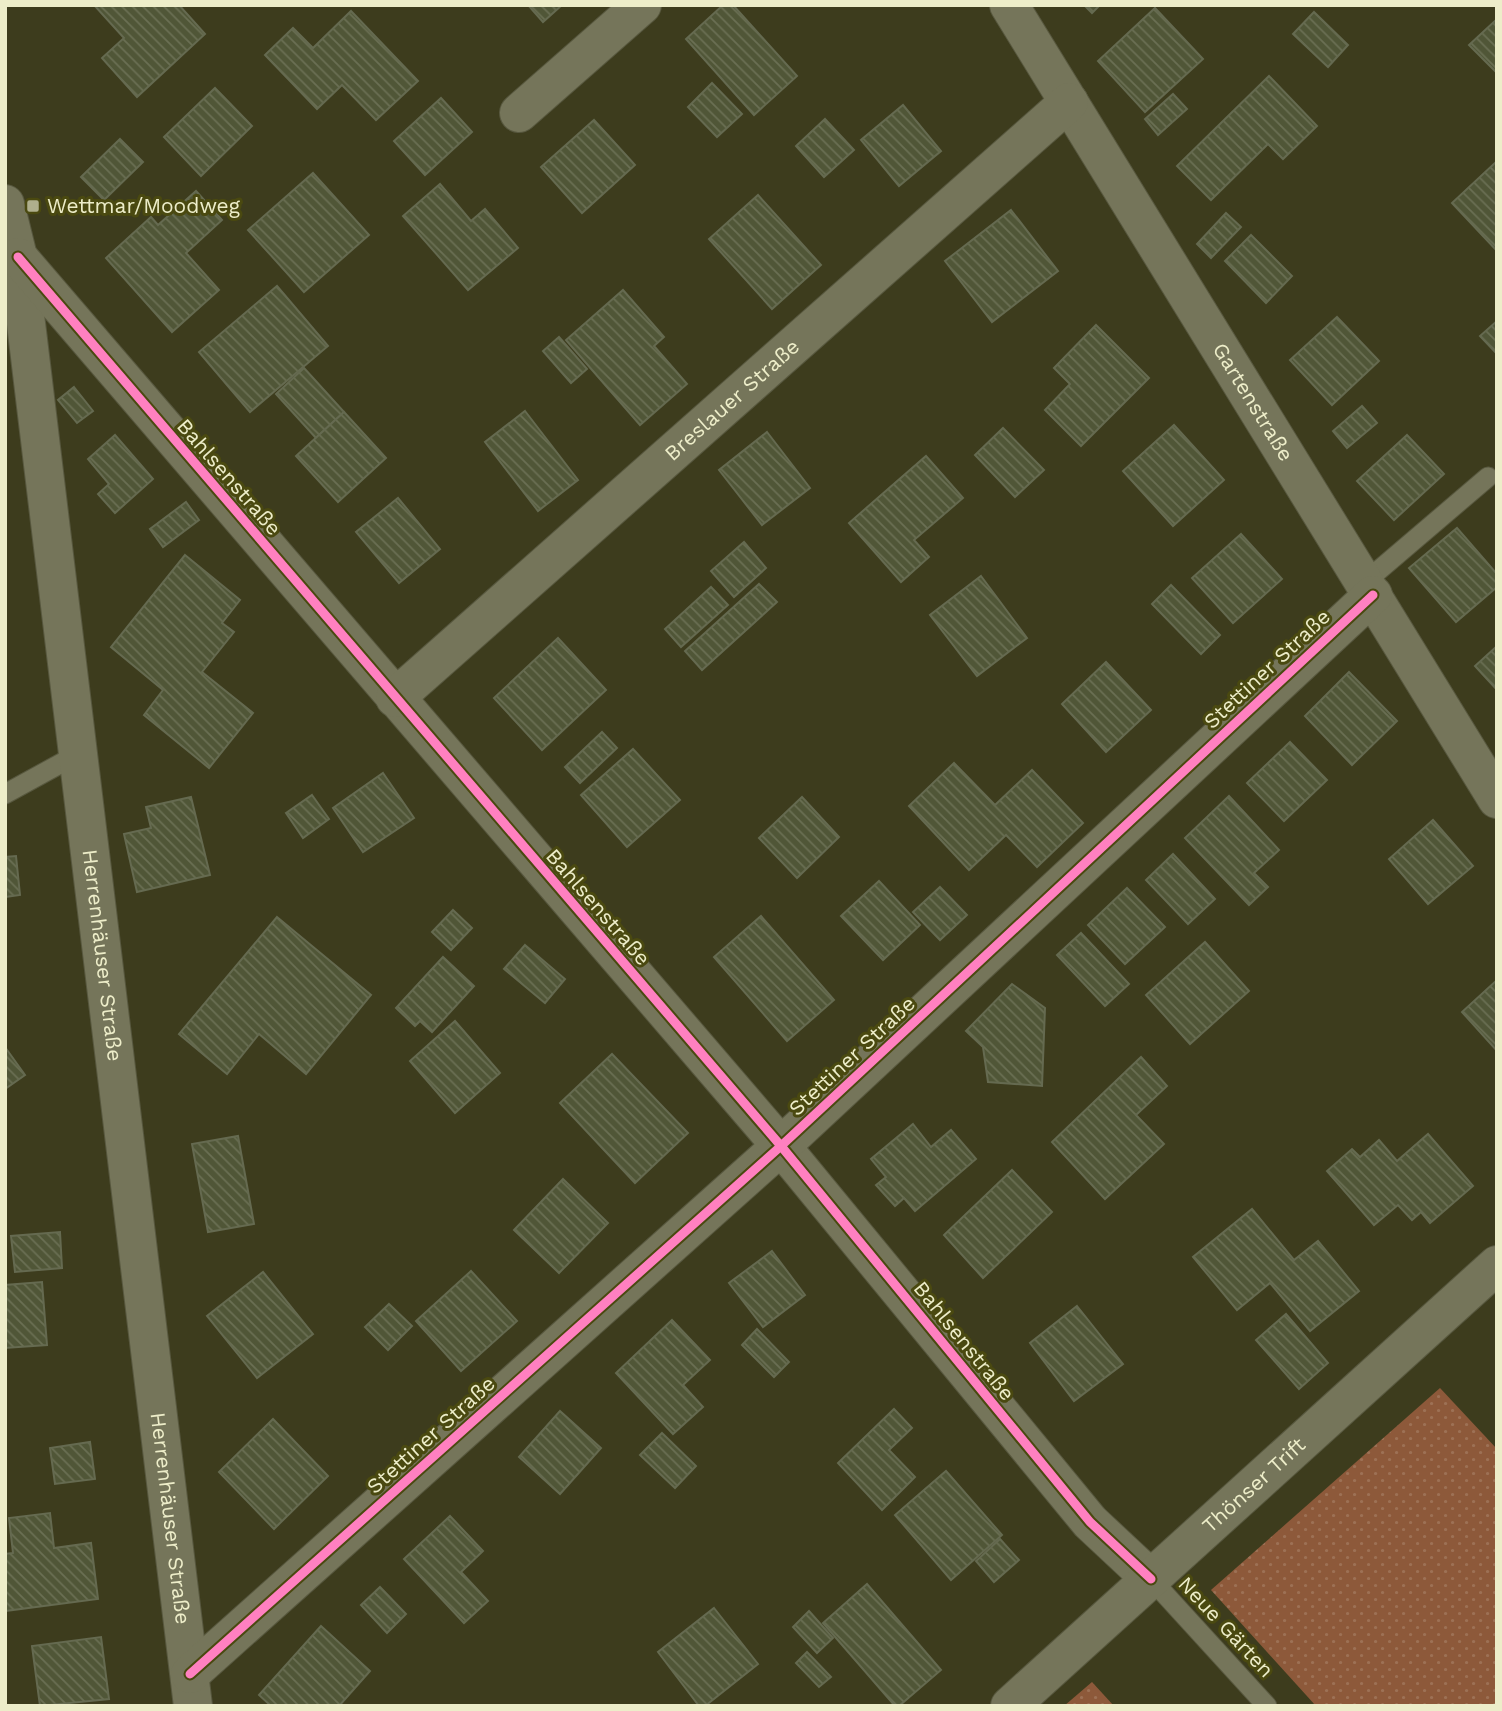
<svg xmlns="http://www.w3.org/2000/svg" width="1502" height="1711" font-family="'Work Sans',sans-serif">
<defs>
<pattern id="grass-dots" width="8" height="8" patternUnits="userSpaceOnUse" patternTransform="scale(1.75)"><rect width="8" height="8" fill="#8d593a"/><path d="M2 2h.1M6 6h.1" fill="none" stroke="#9d7155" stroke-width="1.8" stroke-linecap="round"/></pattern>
<pattern id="building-back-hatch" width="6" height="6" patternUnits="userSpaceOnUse" patternTransform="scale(1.75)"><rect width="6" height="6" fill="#505637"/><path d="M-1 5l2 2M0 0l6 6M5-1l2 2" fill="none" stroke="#6a6f53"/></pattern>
</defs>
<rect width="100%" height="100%" fill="#3d3c1d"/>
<g fill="url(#grass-dots)">
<path d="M 1440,1388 L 1497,1449 L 1497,1706 L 1316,1706 L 1211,1590 Z"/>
<path d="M 1092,1682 L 1114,1706 L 1064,1706 Z"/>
</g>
<g fill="url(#building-back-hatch)" stroke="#656a50" stroke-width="2">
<path d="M 94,5 L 179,5 L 205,34 L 137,97 L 102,58 L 124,38 Z"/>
<path d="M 528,5 L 562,5 L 543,22 Z"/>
<path d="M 723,5 L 733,5 L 797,76 L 754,115 L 686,39 Z"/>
<path d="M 1084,5 L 1100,5 L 1092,13 Z"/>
<path d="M 1155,8 L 1203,59 L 1145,112 L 1098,61 Z"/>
<path d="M 351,11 L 418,81 L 376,120 L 342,85 L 317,109 L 265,55 L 293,28 L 313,48 Z"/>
<path d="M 1314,12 L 1348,45 L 1328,67 L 1293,34 Z"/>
<path d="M 1497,19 L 1497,73 L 1469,45 Z"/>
<path d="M 1269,76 L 1317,126 L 1283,159 L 1268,144 L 1211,200 L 1177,166 Z"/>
<path d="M 712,83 L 742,114 L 717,137 L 688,107 Z"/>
<path d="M 215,88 L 252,126 L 201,176 L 164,137 Z"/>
<path d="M 1173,94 L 1187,109 L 1158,135 L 1145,119 Z"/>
<path d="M 441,98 L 472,132 L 425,175 L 394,141 Z"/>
<path d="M 903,105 L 941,151 L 899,186 L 861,140 Z"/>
<path d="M 825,119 L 854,150 L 824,177 L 796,146 Z"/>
<path d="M 594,120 L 635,165 L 582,213 L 541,167 Z"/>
<path d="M 120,139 L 143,162 L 104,200 L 81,177 Z"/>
<path d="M 1497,161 L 1497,251 L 1452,203 Z"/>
<path d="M 313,173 L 369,235 L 304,292 L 248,230 Z"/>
<path d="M 440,184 L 471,221 L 485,209 L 518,248 L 468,290 L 403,216 Z"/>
<path d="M 196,191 L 222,220 L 186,253 L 219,290 L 172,332 L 106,258 L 151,217 L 158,225 Z"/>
<path d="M 758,195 L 821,265 L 772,309 L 709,239 Z"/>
<path d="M 1011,210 L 1058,271 L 992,322 L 945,261 Z"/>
<path d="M 1226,213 L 1241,227 L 1211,258 L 1197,244 Z"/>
<path d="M 1251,235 L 1292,276 L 1266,303 L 1225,261 Z"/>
<path d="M 277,286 L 328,346 L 250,412 L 199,352 Z"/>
<path d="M 623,290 L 664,337 L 654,346 L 687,384 L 640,425 L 566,340 Z"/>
<path d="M 1337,317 L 1379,361 L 1332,405 L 1290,360 Z"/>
<path d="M 1497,321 L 1497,354 L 1480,336 Z"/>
<path d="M 1096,325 L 1149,378 L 1081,446 L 1045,410 L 1070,384 L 1054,368 Z"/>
<path d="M 559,337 L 587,369 L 571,383 L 543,351 Z"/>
<path d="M 304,368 L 344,412 L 316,438 L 276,394 Z"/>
<path d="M 74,387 L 93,411 L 77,423 L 58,400 Z"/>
<path d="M 1362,406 L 1377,423 L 1347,448 L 1333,431 Z"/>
<path d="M 525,411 L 578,480 L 538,511 L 485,442 Z"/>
<path d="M 344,412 L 386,458 L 338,502 L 296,456 Z"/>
<path d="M 1174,425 L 1224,480 L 1173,526 L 1123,471 Z"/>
<path d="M 1003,428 L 1044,470 L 1015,497 L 975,455 Z"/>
<path d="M 767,432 L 810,488 L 762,525 L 719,470 Z"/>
<path d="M 115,435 L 153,479 L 115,513 L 98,494 L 109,484 L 88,459 Z"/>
<path d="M 1407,435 L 1444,474 L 1394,520 L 1357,481 Z"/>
<path d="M 926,456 L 963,498 L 914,540 L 929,557 L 901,582 L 849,523 Z"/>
<path d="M 398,498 L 440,549 L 399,583 L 356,532 Z"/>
<path d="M 186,502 L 199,520 L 163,547 L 150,529 Z"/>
<path d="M 1457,528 L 1497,574 L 1497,587 L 1456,622 L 1409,568 Z"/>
<path d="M 1241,534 L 1282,579 L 1233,623 L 1192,578 Z"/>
<path d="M 744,542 L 766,568 L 734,597 L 711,571 Z"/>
<path d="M 185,555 L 240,600 L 222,623 L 234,632 L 202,672 L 253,713 L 209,768 L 144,715 L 163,690 L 111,647 Z"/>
<path d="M 981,576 L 1027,638 L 977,676 L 930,615 Z"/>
<path d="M 759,584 L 777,602 L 702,670 L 685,651 Z"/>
<path d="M 1171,585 L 1220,635 L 1201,654 L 1152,604 Z"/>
<path d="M 711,587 L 728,605 L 681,647 L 665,629 Z"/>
<path d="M 558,638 L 606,690 L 542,750 L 494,698 Z"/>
<path d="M 1497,646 L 1497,690 L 1475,666 Z"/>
<path d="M 1106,662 L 1151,710 L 1106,752 L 1062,704 Z"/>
<path d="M 1349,672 L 1397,721 L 1352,765 L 1305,716 Z"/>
<path d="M 602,732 L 617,748 L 580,783 L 565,767 Z"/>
<path d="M 1290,742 L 1327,780 L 1284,821 L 1247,783 Z"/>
<path d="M 633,749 L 680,800 L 627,847 L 581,795 Z"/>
<path d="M 954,763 L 995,805 L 1032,770 L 1083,823 L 1037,867 L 1006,835 L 969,870 L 909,806 Z"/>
<path d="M 383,773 L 414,818 L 363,852 L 333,808 Z"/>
<path d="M 312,795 L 329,819 L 303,838 L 286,813 Z"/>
<path d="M 1229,796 L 1279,850 L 1254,873 L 1268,887 L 1249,905 L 1185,838 Z"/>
<path d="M 191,797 L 210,875 L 137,892 L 124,834 L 151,828 L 146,807 Z"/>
<path d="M 802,797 L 839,837 L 797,878 L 759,838 Z"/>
<path d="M 1433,820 L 1473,866 L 1428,904 L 1389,859 Z"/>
<path d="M 1173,854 L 1215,899 L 1188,924 L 1146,880 Z"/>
<path d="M 16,856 L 20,895 L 5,897 L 5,857 Z"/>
<path d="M 879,881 L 920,925 L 883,960 L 841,916 Z"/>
<path d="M 940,887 L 967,915 L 940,940 L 913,912 Z"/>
<path d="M 1127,888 L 1165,927 L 1125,964 L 1088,925 Z"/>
<path d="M 453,910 L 472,928 L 451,950 L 432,932 Z"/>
<path d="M 761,916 L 834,1000 L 787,1041 L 714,957 Z"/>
<path d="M 277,917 L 371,995 L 306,1074 L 259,1034 L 227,1074 L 179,1034 Z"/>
<path d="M 1081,933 L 1129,984 L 1105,1006 L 1057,955 Z"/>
<path d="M 1205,942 L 1249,991 L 1190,1044 L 1146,995 Z"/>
<path d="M 525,945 L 565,979 L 545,1003 L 504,969 Z"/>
<path d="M 443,957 L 474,986 L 432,1032 L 420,1021 L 415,1026 L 396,1008 Z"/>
<path d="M 1497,980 L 1497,1051 L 1462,1012 Z"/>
<path d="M 1012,984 L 1045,1008 L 1042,1086 L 988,1082 L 983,1047 L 966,1031 Z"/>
<path d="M 455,1021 L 500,1073 L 455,1113 L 410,1061 Z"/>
<path d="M 5,1047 L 25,1075 L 5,1089 Z"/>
<path d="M 612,1054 L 688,1133 L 635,1183 L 560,1103 Z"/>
<path d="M 1141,1057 L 1167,1086 L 1136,1115 L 1164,1144 L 1105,1199 L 1052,1142 Z"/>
<path d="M 913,1124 L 931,1147 L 951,1130 L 976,1159 L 915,1211 L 904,1198 L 895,1206 L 876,1185 L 886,1177 L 871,1159 Z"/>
<path d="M 1428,1134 L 1473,1186 L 1430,1223 L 1421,1212 L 1412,1220 L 1398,1205 L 1374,1225 L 1327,1171 L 1352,1149 L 1360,1157 L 1379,1140 L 1397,1161 Z"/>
<path d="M 238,1136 L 254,1224 L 208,1232 L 192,1144 Z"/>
<path d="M 1012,1170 L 1052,1212 L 983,1278 L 944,1235 Z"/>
<path d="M 563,1179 L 608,1223 L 559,1273 L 514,1230 Z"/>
<path d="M 1252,1209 L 1294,1260 L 1318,1241 L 1359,1291 L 1310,1331 L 1270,1283 L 1237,1310 L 1193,1257 Z"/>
<path d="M 60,1232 L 62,1268 L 15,1272 L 11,1236 Z"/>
<path d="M 772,1251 L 805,1295 L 763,1327 L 729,1283 Z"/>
<path d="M 471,1271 L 517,1321 L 461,1371 L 416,1321 Z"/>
<path d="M 263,1272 L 313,1334 L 257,1378 L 207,1316 Z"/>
<path d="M 42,1282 L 47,1345 L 5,1348 L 5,1285 Z"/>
<path d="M 389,1304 L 412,1326 L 388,1350 L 365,1327 Z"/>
<path d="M 1077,1306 L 1123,1364 L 1074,1401 L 1030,1343 Z"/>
<path d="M 1286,1314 L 1328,1363 L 1299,1389 L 1256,1340 Z"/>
<path d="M 672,1320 L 710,1360 L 683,1385 L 703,1407 L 673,1434 L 616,1373 Z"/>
<path d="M 757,1329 L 789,1362 L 774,1377 L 742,1345 Z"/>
<path d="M 894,1409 L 912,1428 L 889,1450 L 915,1477 L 882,1510 L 838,1463 Z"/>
<path d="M 560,1411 L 601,1448 L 560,1494 L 519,1457 Z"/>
<path d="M 273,1419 L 328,1476 L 274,1529 L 219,1472 Z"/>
<path d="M 662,1433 L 696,1466 L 675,1488 L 640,1455 Z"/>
<path d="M 90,1442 L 95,1479 L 55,1484 L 50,1448 Z"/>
<path d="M 946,1471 L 1002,1535 L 951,1580 L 895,1515 Z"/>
<path d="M 50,1513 L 54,1548 L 91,1543 L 98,1599 L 5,1611 L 5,1554 L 13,1553 L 9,1518 Z"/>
<path d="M 450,1516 L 483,1551 L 461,1572 L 488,1601 L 464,1623 L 404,1559 Z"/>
<path d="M 1000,1539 L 1019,1560 L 994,1582 L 976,1561 Z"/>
<path d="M 867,1584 L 941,1670 L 899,1706 L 895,1706 L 823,1623 Z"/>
<path d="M 380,1587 L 406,1614 L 387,1633 L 361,1605 Z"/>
<path d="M 714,1608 L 758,1664 L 705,1706 L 699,1706 L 658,1652 Z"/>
<path d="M 809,1611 L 833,1638 L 817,1653 L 793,1627 Z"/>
<path d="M 321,1626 L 370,1671 L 339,1706 L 271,1706 L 259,1695 Z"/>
<path d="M 101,1637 L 109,1699 L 40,1706 L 32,1646 Z"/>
<path d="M 807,1652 L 831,1677 L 819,1687 L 796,1663 Z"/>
</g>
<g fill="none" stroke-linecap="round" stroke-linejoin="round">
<g stroke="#58583f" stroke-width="21">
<g id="lane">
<path d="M 1365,582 L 1488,477"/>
<path d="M 5,794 L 78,754"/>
<path d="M 1151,1579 L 1267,1706"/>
</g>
</g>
<g stroke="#58583f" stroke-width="40">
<g id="street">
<path id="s1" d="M 1009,5 L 1497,799"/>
<path d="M 519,113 L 642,5"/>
<path id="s2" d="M 5,204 L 18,257 L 193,1706"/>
<path d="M 18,257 L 781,1146 L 1090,1522 L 1151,1579"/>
<path id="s3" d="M 395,698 L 1069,102"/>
<path d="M 190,1674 L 781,1146 L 1373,595"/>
<path id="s4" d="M 1010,1706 L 1497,1265"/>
</g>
</g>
<use href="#lane" stroke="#75755a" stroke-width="19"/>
<use href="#street" stroke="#75755a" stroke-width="38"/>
<g stroke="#4a4910" stroke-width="13">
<g id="cycleway">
<path d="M 18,257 L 781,1146 L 1090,1522 L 1151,1579"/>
<path d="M 190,1674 L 781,1146 L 1373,595"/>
</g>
</g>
<use href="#cycleway" stroke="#ff80c0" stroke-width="9"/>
</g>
<rect fill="#afaf8d" stroke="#4a4910" stroke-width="2.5" x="26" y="199" width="14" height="14" rx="3.5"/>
<g text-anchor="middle" stroke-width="6" stroke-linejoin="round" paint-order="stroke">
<g font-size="21" fill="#ededc9" stroke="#4a4910" text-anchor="start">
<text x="47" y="213">Wettmar/Moodweg</text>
</g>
<g font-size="21" fill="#ededc9" stroke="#4a4910">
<text dy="7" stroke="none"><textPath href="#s3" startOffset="450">Breslauer Straße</textPath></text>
<text dy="7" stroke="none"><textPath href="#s1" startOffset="466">Gartenstraße</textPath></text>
<text transform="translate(229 477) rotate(49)" y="7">Bahlsenstraße</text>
<text transform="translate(1267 669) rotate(-43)" y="7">Stettiner Straße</text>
<text transform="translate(598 907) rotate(49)" y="7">Bahlsenstraße</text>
<text dy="7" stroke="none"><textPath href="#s2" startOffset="758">Herrenhäuser Straße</textPath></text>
<text transform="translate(852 1056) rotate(-43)" y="7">Stettiner Straße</text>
<text transform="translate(964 1341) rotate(51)" y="7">Bahlsenstraße</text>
<text transform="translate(431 1435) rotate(-42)" y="7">Stettiner Straße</text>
<text dy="7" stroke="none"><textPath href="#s4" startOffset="329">Thönser Trift</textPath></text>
<text dy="7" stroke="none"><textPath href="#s2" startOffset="1325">Herrenhäuser Straße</textPath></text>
<text transform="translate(1226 1627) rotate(47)" y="7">Neue Gärten</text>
</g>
</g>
<rect width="1502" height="1711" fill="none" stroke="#ededc9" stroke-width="14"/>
</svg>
